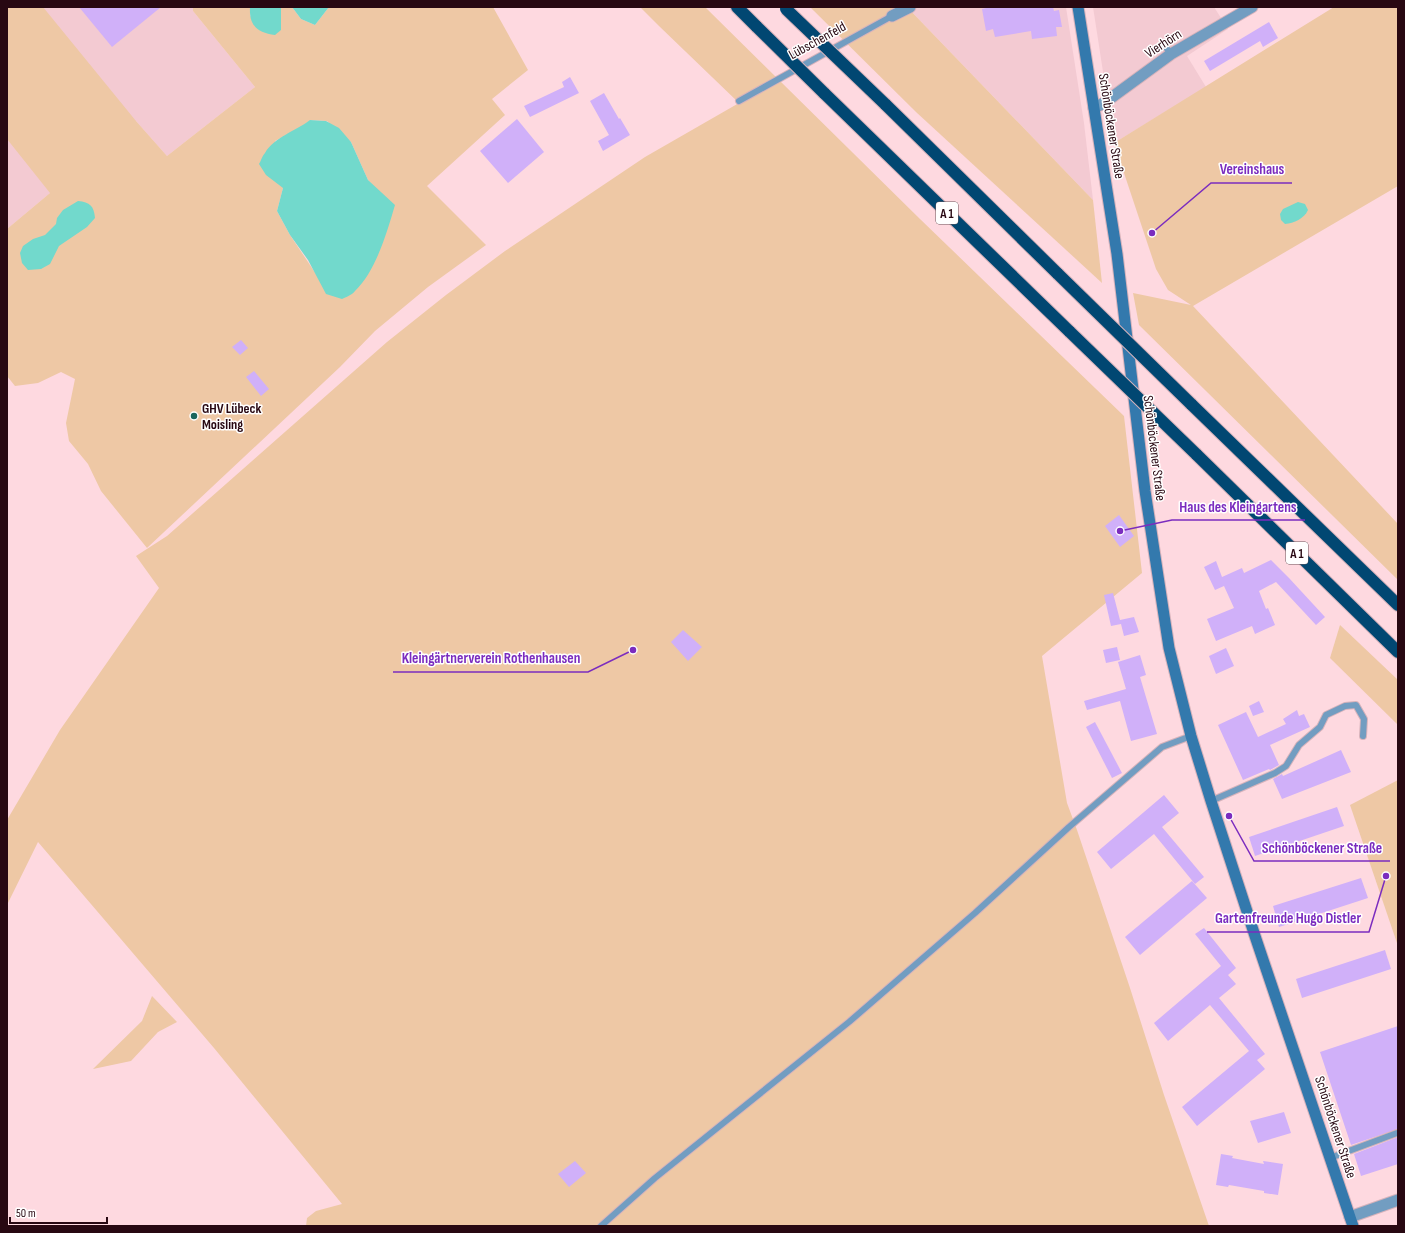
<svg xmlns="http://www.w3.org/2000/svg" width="1405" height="1233" font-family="'Sofia Sans Condensed',sans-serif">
<rect width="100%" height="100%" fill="#fed9e0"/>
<g fill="#f3cad2">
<path d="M 7,7 L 193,7 L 193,11 L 255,87 L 167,156 L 136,121 L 7,229 Z"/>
<path d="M 907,7 L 1066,7 L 1084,123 L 1093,200 Z"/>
<path d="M 1093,7 L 1214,7 L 1228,29 L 1187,56 L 1206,87 L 1114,143 Z"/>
</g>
<g fill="#eec8a5" fill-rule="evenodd">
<path d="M 7,7 L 43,7 L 136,121 L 167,156 L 255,87 L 193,11 L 193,7 L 250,7 L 250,16 L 281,30 L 281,8 L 280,7 L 292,7 L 301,19 L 315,25 L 329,7 L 493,7 L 528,70 L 492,99 L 505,115 L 427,186 L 486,245 L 428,287 L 375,331 L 340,367 L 147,548 L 101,491 L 88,464 L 69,441 L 66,423 L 75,379 L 61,372 L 38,383 L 15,386 L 7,376 L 7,229 L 50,193 L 7,139 ZM 311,120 L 327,121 L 351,142 L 368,180 L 377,190 L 316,274 L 290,235 L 277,211 L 283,188 L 275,141 L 301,127 Z"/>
<path d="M 640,7 L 705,7 L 920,219 L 1124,416 L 1142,573 L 1042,656 L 1067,803 L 1077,830 L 1130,988 L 1164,1095 L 1209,1226 L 306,1226 L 307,1218 L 316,1211 L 342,1204 L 214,1048 L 38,842 L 7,905 L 7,820 L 60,730 L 159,588 L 136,556 L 167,536 L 387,342 L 446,295 L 505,251 L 645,157 L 739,103 L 659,26 Z"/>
<path d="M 810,7 L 907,7 L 1093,200 L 1102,283 L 916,112 Z"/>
<path d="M 1334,7 L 1398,7 L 1398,186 L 1193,306 L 1398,524 L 1398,580 L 1139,325 L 1133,293 L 1191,305 L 1168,290 L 1156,269 L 1114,143 Z"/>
<path d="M 1340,625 L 1398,680 L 1398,725 L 1330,658 Z"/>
<path d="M 1398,780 L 1398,946 L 1350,805 Z"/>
<path d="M 152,996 L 177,1022 L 158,1032 L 131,1061 L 93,1069 L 142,1021 Z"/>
</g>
<g fill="#72d9cc">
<path d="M 250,7 L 281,8 L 281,30 L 275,35 C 257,32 249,26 250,7 Z"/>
<path d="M 292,7 L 329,7 L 315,25 L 301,19 Z"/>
<path d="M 310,120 L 326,121 L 339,128 L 351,142 L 368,180 L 395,205 C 387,232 376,271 355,291 C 352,295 346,297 342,299 L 326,294 L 308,260 L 290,235 L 277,211 L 283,188 L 266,175 L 259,164 C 261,161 262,156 265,153 C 274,137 296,131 310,120 Z"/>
<path d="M 78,201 C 90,202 94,206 95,218 L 87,227 L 59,246 L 50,264 L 41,269 L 28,270 L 22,263 L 20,253 L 23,246 L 33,239 L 45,235 L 56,224 L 57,218 L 63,210 Z"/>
<path d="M 1298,202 L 1305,204 L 1308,210 C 1304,219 1294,223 1285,224 L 1281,220 L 1280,214 L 1283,209 Z"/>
</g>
<g fill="#d0b0f9">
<path d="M 79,7 L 161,7 L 112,47 Z"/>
<path d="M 990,7 L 1053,7 L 1054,11 L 1059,10 L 1062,27 L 1056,27 L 1057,36 L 1032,39 L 1031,31 L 995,37 L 993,29 L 986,31 L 982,9 Z"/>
<path d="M 1269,22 L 1278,38 L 1263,47 L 1260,41 L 1210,71 L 1204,61 Z"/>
<path d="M 570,77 L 579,93 L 530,117 L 524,106 L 564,87 L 562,82 Z"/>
<path d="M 604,93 L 619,119 L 620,118 L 630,135 L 603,151 L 598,141 L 609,135 L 590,101 Z"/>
<path d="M 517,119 L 544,152 L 508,183 L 480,151 Z"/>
<path d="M 241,340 L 248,348 L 240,355 L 232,347 Z"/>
<path d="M 254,371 L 269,389 L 261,396 L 246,377 Z"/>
<path d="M 1119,515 L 1134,536 L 1120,547 L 1105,526 Z"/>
<path d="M 1271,560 L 1289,578 L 1325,617 L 1316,625 L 1276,582 L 1259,591 L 1266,609 L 1268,608 L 1275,625 L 1255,634 L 1252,626 L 1216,641 L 1207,619 L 1234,608 L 1224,586 L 1215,590 L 1204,567 L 1216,561 L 1222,577 L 1242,568 L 1244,573 Z"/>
<path d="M 1113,593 L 1120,620 L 1134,617 L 1139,632 L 1124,636 L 1121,624 L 1111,626 L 1104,595 Z"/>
<path d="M 683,630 L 702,647 L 688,661 L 671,642 Z"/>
<path d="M 1117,647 L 1120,660 L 1106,663 L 1103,650 Z"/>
<path d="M 1226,648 L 1234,666 L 1216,674 L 1209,656 Z"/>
<path d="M 1140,655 L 1146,675 L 1140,677 L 1157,734 L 1131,741 L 1120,701 L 1087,710 L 1084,701 L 1126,689 L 1118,662 Z"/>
<path d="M 1259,701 L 1264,712 L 1253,716 L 1249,706 Z"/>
<path d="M 1297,710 L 1299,716 L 1304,714 L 1310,727 L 1270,745 L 1279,765 L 1270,770 L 1269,769 L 1243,780 L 1218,725 L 1246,712 L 1258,737 L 1286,724 L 1283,719 Z"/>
<path d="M 1095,722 L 1122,773 L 1112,778 L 1086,727 Z"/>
<path d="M 1341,750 L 1351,772 L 1282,799 L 1273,779 L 1282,774 L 1283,776 Z"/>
<path d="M 1164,795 L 1179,813 L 1162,827 L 1204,877 L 1195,884 L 1154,834 L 1111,869 L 1097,852 Z"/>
<path d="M 1337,807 L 1344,826 L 1255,856 L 1249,837 Z"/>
<path d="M 1361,878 L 1368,898 L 1279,927 L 1273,906 Z"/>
<path d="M 1192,881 L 1207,898 L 1140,955 L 1125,937 Z"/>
<path d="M 1204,928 L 1236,968 L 1228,975 L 1236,984 L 1219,998 L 1265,1054 L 1257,1060 L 1265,1069 L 1197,1126 L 1182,1107 L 1249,1051 L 1210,1005 L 1168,1041 L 1154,1023 L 1221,966 L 1195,934 Z"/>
<path d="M 1385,950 L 1391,969 L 1302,998 L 1296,979 Z"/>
<path d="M 1398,1026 L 1398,1129 L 1351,1145 L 1320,1052 Z"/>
<path d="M 1284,1112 L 1291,1133 L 1258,1143 L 1250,1121 Z"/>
<path d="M 1398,1137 L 1398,1164 L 1361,1176 L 1354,1154 Z"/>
<path d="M 1221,1154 L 1233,1156 L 1232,1158 L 1264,1164 L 1263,1161 L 1283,1164 L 1278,1195 L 1264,1193 L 1264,1191 L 1229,1185 L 1228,1187 L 1216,1185 Z"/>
<path d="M 575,1161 L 586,1173 L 569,1187 L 558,1174 Z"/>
</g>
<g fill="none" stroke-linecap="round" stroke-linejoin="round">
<g stroke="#d7b3bb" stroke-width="8">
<g id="service">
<path d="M 1164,45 L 1171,54"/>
<path d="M 739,101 L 892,16"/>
<path d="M 1211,801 L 1275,773 L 1286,766 L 1299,745 L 1320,727 L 1326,715 L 1345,706 L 1356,705 L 1364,719 L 1363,736"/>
<path d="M 1330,1158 L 1397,1133"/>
<path d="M 601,1226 L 655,1178 L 849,1022 L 975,913 L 1069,827 L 1162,747 L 1191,736"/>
</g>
</g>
<g stroke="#d7b3bb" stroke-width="13">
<g id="minor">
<path d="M 892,16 L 910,7"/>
<path d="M 1094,108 L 1104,103 L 1171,54 L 1252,7"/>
<path d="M 1350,1217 L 1398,1200"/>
</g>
</g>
<g stroke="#d7b3bb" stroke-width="13">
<path id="secondary" d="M 1078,7 L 1117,254 L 1145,491 L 1169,648 L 1191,736 L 1211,801 L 1256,939 L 1353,1226"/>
</g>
<g stroke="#d7b3bb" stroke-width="14">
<g id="motorway">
<path d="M 737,7 L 757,27"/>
<path d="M 824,93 L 1070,332"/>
<path d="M 885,104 L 1058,274"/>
<path d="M 1191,404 L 1398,605"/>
<path d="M 1196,454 L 1398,652"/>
</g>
</g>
<use href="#service" stroke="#729dc1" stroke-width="6"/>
<use href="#minor" stroke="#729dc1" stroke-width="11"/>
<use href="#secondary" stroke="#3379ad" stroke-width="11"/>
<use href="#motorway" stroke="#014772" stroke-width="12"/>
<g stroke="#d7b3bb" stroke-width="14" stroke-linecap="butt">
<g id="motorway-bridge">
<path d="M 786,9 L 885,104"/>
<path d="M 757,27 L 824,93"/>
<path d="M 1058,274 L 1191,404"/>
<path d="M 1070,332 L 1196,454"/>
</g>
</g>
<use href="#motorway-bridge" stroke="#014772" stroke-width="12"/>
</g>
<circle fill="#1a655d" stroke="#fff" stroke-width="1.5" cx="194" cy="416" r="4"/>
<g text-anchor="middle" stroke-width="3" stroke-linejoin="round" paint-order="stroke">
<g fill="#fff" stroke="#685259" stroke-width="1">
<rect x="936" y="202" width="22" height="22" rx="3"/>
<rect x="1286" y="542" width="22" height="22" rx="3"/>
</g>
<g font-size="13" font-weight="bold" fill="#280812">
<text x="947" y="218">A 1</text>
<text x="1297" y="558">A 1</text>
</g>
<g font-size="14" fill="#280812" stroke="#fff">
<text transform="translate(817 40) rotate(-29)" y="5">Lübschenfeld</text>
<text transform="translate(1163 43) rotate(-33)" y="5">Vierhörn</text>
<text transform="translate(1112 126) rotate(81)" y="5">Schönböckener Straße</text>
<text transform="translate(1155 448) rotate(83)" y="5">Schönböckener Straße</text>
<text transform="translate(1336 1127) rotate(72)" y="5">Schönböckener Straße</text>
</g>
<g font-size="14" font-weight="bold" fill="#280812" stroke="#fff" text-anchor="start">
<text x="202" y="413">GHV Lübeck<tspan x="202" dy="16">Moisling</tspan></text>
</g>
</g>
<path fill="none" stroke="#7b2cbf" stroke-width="1.5" d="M1152 233L1211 183H1292M1120 531L1172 520H1305M633 650L588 672H393M1229 816L1254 861H1390M1386 876L1369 932H1207"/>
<g fill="#7b2cbf" stroke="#fff" stroke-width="1.5">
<circle cx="1152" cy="233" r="4"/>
<circle cx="1120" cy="531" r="4"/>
<circle cx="633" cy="650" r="4"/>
<circle cx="1229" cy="816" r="4"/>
<circle cx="1386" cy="876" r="4"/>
</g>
<g font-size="15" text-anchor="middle" font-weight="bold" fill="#7b2cbf" stroke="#fff" stroke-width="3" stroke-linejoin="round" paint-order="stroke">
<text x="1252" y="174">Vereinshaus</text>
<text x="1238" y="512">Haus des Kleingartens</text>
<text x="491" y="663">Kleingärtnerverein Rothenhausen</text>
<text x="1322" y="853">Schönböckener Straße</text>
<text x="1288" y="923">Gartenfreunde Hugo Distler</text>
</g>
<rect width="1405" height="1233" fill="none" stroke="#280812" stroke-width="16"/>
<path d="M10 1217v6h97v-6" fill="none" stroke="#280812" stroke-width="2"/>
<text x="16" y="1217" font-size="12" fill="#280812" stroke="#ffffff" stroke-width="3" paint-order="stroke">50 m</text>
</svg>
